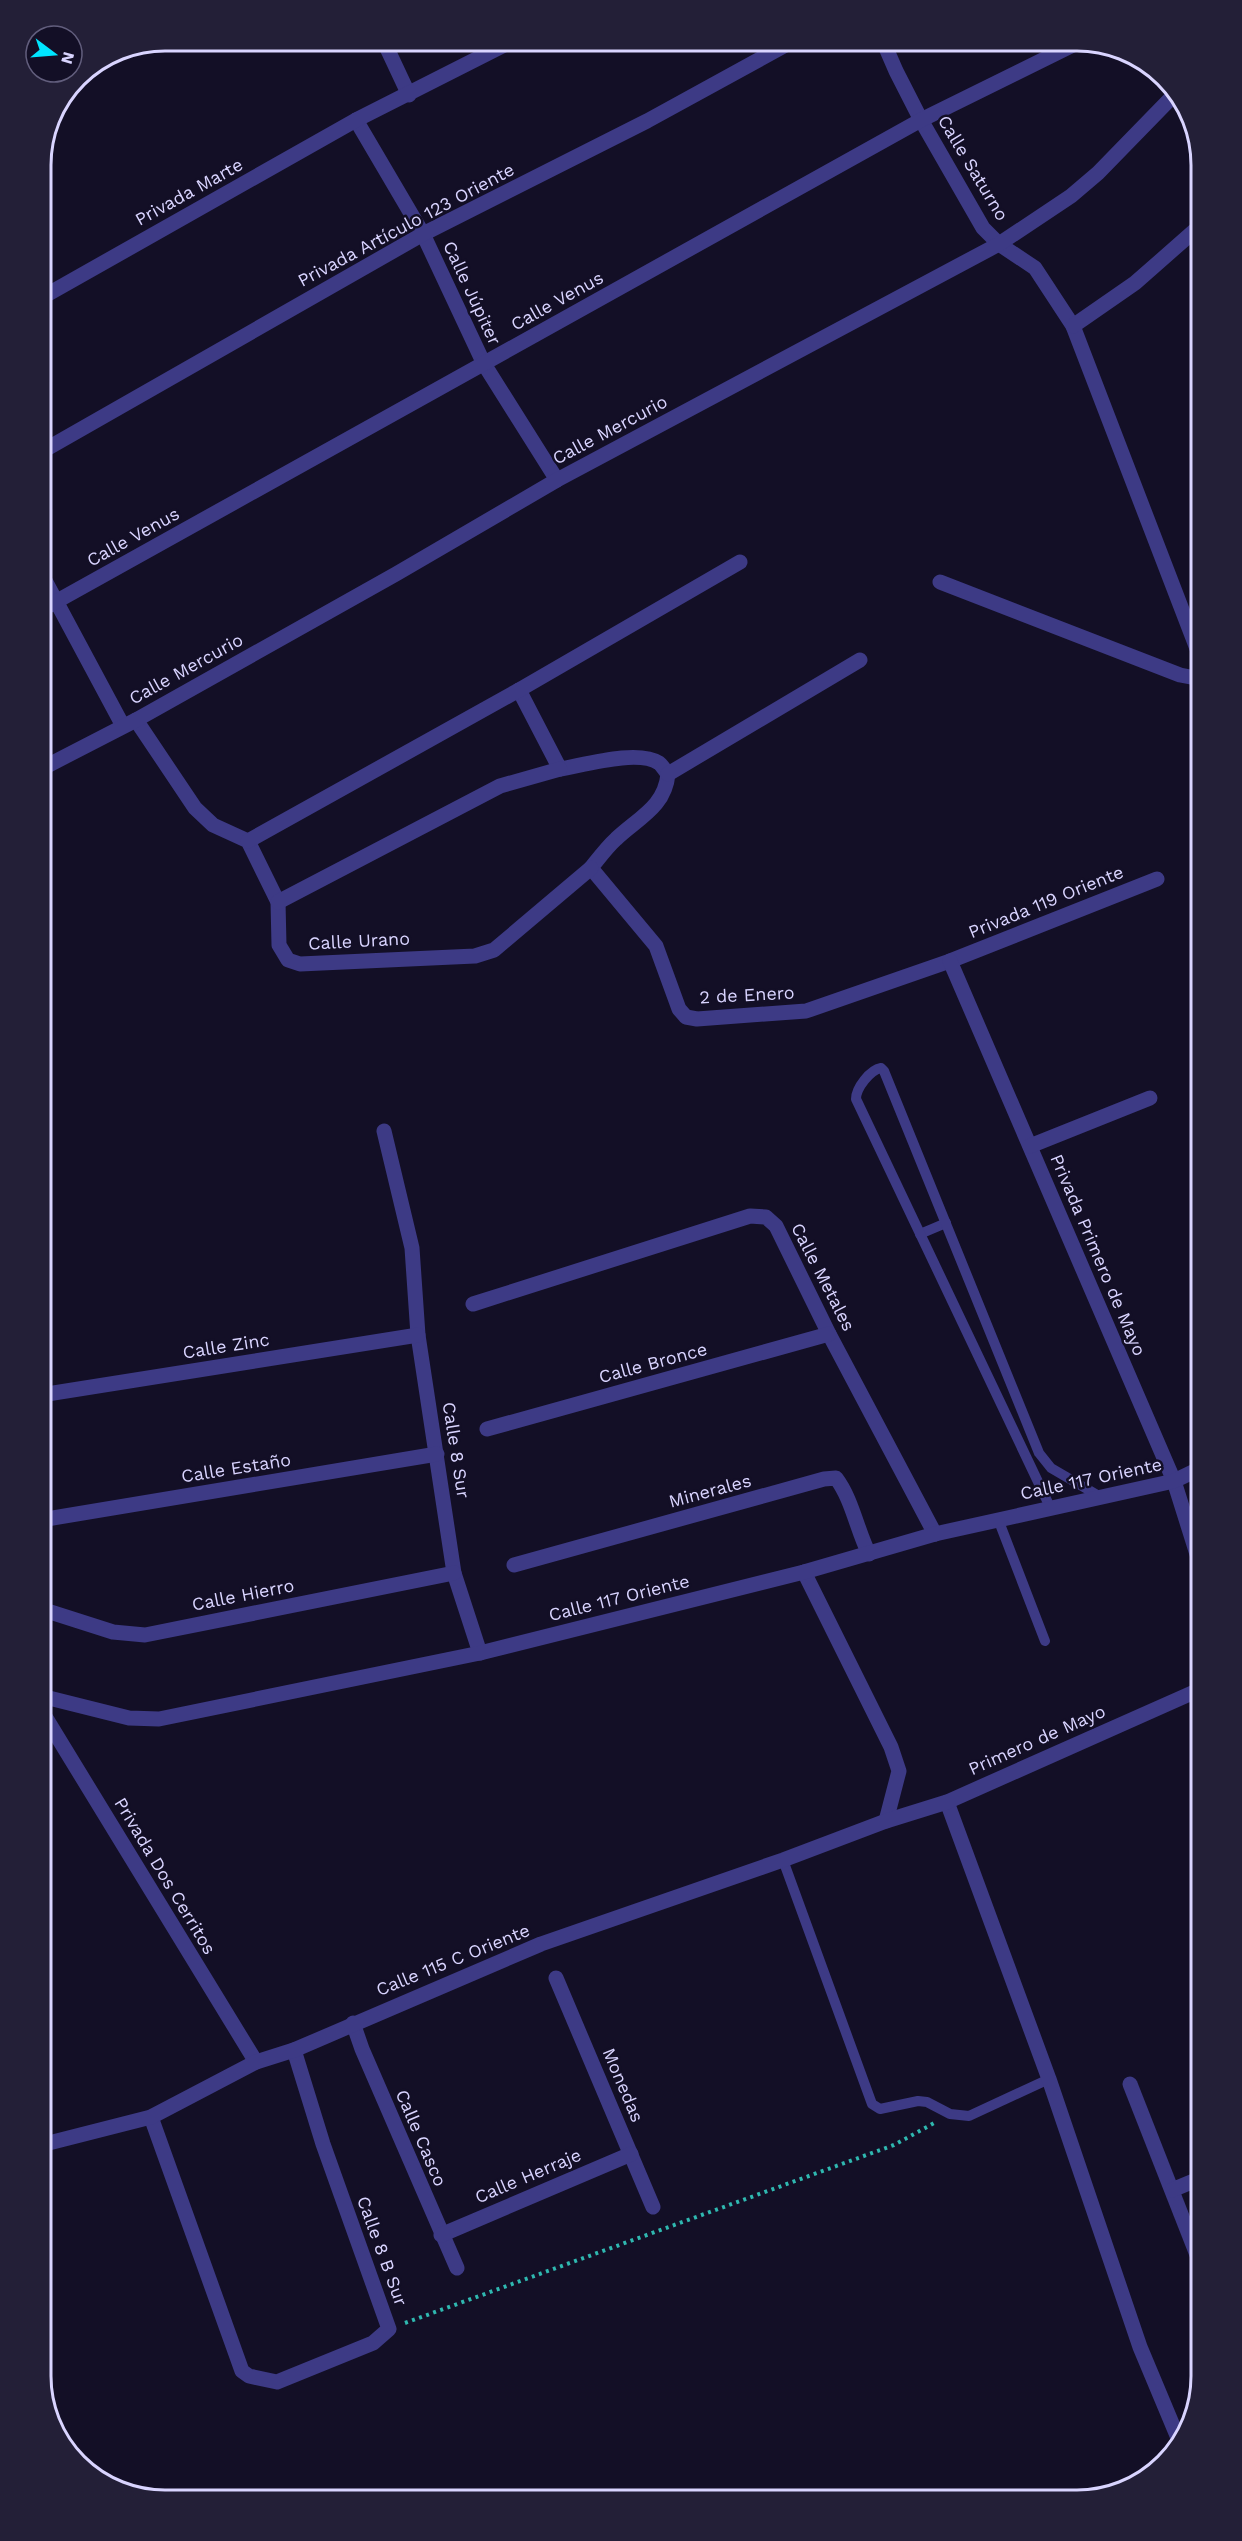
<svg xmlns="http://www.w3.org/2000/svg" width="1242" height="2541" font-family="'Work Sans',sans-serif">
<rect width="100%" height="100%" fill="#130f26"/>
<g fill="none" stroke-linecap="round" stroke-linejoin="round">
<path stroke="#2fb8b0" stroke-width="4" stroke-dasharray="3 4.5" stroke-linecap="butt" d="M 405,2323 L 894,2145 L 936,2122"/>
<g stroke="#3d3a85" stroke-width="10">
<path d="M 920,1234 L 946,1223"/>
<path d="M 1050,1507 L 856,1099 C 856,1088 870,1070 881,1068 L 884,1071 L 1039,1453 L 1051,1468 L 1099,1496"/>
<path d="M 998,1519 L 1045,1641"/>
<path d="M 783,1860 L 872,2104 L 880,2109 L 918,2101 L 927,2102 L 950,2114 L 969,2116 L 1049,2079"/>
</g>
<g stroke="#3d3a85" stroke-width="15">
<path d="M 387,41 L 386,46 L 409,95"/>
<path d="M 883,41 L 896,71 L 921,120 L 983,228 L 999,244 L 1035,268 L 1073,326 L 1201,659"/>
<path d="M 356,120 L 423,234 L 484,364 L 557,480"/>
<path d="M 41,298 L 356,120 L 512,41"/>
<path d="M 1073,326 L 1135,283 L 1201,225"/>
<path d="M 41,452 L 423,234 L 647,121 L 793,41"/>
<path d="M 41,573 L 123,726"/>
<path d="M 940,582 L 1180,675 L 1201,679"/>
<path d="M 41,610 L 921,120 L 1081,41"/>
<path d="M 519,690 L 560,769 C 584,765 638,749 659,763 C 662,765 665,771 668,774 C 665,807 638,818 616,839 C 607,847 599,858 591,868 L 656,946 L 679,1009 L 686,1017 L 697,1019 L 806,1011 L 950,961 L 1157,879"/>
<path d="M 136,720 L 195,808 L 213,825 L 248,841 L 278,902 L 279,945 L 288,960 L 300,964 L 475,956 L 494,950 L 591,868"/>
<path d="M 41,769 L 136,720 L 396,574 L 557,480 L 999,244 L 1071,196 L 1098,173 L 1174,95"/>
<path d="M 668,774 L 860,660"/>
<path d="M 248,841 L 519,690 L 740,562"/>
<path d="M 278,902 L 500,786 L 560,769"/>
<path d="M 950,961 L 1174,1481 L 1201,1567"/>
<path d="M 384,1131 L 412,1248 L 418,1335 L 454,1573 L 480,1653"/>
<path d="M 1030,1146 L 1150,1098"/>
<path d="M 473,1304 L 750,1216 L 766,1217 L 776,1226 L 829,1334 L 935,1534"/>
<path d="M 41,1395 L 418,1335"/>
<path d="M 487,1429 L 829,1334"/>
<path d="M 41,1520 L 437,1454"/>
<path d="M 514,1565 L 824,1479 L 836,1478 C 852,1499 857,1530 869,1554"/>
<path d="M 804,1572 L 891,1747 L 899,1771 L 886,1821"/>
<path d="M 41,1609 L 113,1632 L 145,1635 L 454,1573"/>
<path d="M 41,1696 L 129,1718 L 159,1719 L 480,1653 L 804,1572 L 935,1534 L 1174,1481 L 1201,1468"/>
<path d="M 41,1710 L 256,2062"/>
<path d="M 947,1802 L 1049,2079 L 1140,2347 L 1181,2445"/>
<path d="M 556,1978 L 653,2207"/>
<path d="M 353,2023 L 362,2049 L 457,2268"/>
<path d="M 1130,2084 L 1201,2265"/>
<path d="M 151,2117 L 242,2371 L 249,2376 L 277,2382 L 373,2343 L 389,2329 L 323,2144 L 294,2050"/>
<path d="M 41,2145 L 151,2117 L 256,2062 L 294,2050 L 541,1944 L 783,1860 L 886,1821 L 947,1802 L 1201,1689"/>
<path d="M 1172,2190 L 1201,2178"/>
<path d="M 441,2235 L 631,2154"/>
</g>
</g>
<g text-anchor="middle" stroke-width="5" stroke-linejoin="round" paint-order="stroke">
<g font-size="18" fill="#d9d4ff" stroke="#130f26">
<text transform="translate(973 168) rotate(59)" y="6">Calle Saturno</text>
<text transform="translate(189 192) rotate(-29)" y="6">Privada Marte</text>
<text transform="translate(406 225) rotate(-28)" y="6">Privada Artículo 123 Oriente</text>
<text transform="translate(472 293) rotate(65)" y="6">Calle Júpiter</text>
<text transform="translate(557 301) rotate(-29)" y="6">Calle Venus</text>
<text transform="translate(610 430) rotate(-28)" y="6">Calle Mercurio</text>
<text transform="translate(133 537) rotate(-29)" y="6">Calle Venus</text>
<text transform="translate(186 669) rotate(-29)" y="6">Calle Mercurio</text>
<text transform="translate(1046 902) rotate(-22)" y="6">Privada 119 Oriente</text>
<text transform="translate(359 941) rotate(-3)" y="6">Calle Urano</text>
<text transform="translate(747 995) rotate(-3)" y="6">2 de Enero</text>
<text transform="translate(1098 1255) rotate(67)" y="6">Privada Primero de Mayo</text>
<text transform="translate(823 1277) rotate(63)" y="6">Calle Metales</text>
<text transform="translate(226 1346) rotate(-9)" y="6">Calle Zinc</text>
<text transform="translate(653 1363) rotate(-15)" y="6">Calle Bronce</text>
<text transform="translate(456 1450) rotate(81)" y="6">Calle 8 Sur</text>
<text transform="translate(236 1468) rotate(-9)" y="6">Calle Estaño</text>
<text transform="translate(1091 1479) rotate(-12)" y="6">Calle 117 Oriente</text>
<text transform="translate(710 1491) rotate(-15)" y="6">Minerales</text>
<text transform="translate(243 1595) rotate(-11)" y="6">Calle Hierro</text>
<text transform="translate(619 1598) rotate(-14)" y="6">Calle 117 Oriente</text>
<text transform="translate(1037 1740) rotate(-24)" y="6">Primero de Mayo</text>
<text transform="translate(165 1876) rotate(59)" y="6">Privada Dos Cerritos</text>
<text transform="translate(453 1960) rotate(-22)" y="6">Calle 115 C Oriente</text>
<text transform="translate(623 2085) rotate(67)" y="6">Monedas</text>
<text transform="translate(421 2138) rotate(67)" y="6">Calle Casco</text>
<text transform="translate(528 2176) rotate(-23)" y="6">Calle Herraje</text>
<text transform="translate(382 2251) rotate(70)" y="6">Calle 8 B Sur</text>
</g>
</g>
<path d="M0 0H1242V2541H0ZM165 51H1077A114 114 0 0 1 1191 165V2376A114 114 0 0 1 1077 2490H165A114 114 0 0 1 51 2376V165A114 114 0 0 1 165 51Z" fill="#231f37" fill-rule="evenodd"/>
<path fill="none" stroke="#d9d4ff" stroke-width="3" d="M165 51H1077A114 114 0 0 1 1191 165V2376A114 114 0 0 1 1077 2490H165A114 114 0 0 1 51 2376V165A114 114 0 0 1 165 51Z"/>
<g transform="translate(54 54) rotate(106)"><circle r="28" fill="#130f26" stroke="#625e7d" stroke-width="1.5"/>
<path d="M0-4.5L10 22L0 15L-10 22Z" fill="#00e5ff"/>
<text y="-9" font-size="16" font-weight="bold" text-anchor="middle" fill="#d9d4ff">N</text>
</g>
</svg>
